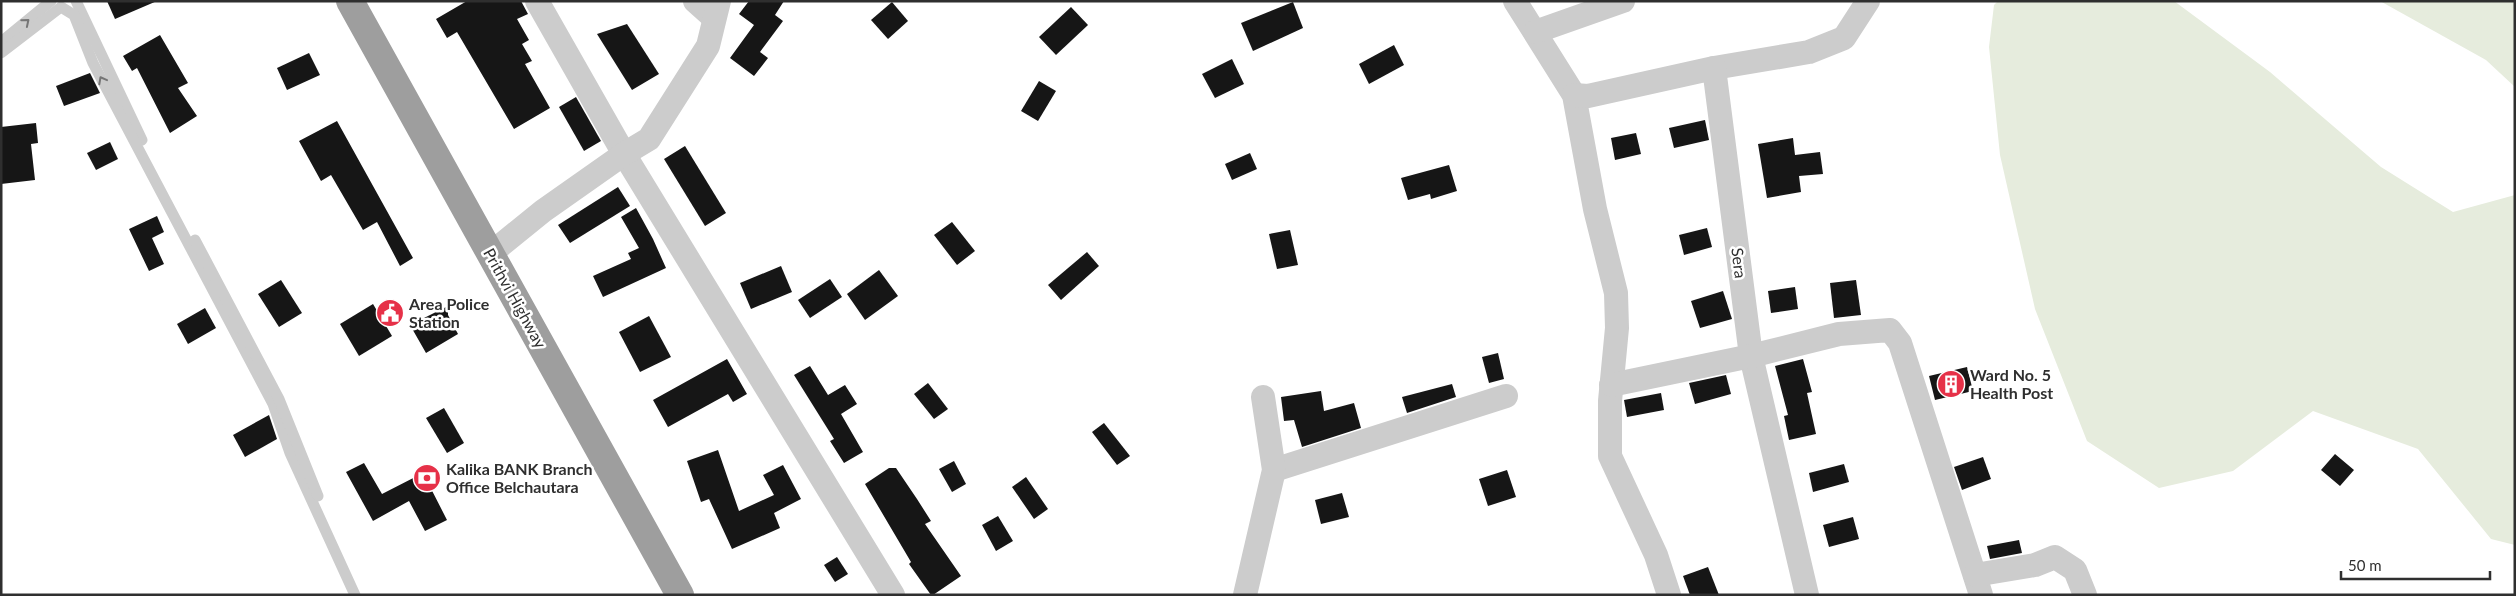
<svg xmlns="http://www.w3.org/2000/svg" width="2516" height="596" font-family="Lato,sans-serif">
<rect width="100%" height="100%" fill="#fff"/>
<g fill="#e6ecdd">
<path d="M 1998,1 L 2174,1 L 2270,72 L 2381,167 L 2453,212 L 2515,195 L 2515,545 L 2491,539 L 2418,449 L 2313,411 L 2233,471 L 2159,488 L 2087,441 L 2035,309 L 2000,155 L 1989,47 L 1994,5 Z"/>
<path d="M 2380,1 L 2515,1 L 2515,87 L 2486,60 Z"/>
</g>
<g fill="#161616">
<path d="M 107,1 L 157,1 L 115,19 Z"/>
<path d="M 467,1 L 521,1 L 528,14 L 517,19 L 529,40 L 522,44 L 532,61 L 525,64 L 550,108 L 514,129 L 457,32 L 447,38 L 436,19 Z"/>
<path d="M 749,1 L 784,1 L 775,15 L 783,21 L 760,52 L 768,58 L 754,76 L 730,58 L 754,25 L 739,14 Z"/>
<path d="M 892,2 L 908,21 L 888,39 L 871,20 Z"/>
<path d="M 1293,2 L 1303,28 L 1253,51 L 1241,23 Z"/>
<path d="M 1071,7 L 1088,25 L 1056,55 L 1039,37 Z"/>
<path d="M 627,24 L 659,74 L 632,90 L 597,34 Z"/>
<path d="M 160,35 L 188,83 L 178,88 L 197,116 L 170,133 L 137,68 L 132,71 L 123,56 Z"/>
<path d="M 1394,45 L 1404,65 L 1369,84 L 1359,64 Z"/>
<path d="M 309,53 L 320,75 L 287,90 L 277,68 Z"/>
<path d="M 1232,59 L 1244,84 L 1215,98 L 1202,74 Z"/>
<path d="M 90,73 L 100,93 L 64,106 L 56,86 Z"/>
<path d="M 1039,81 L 1056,91 L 1038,121 L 1021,111 Z"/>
<path d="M 576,97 L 601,141 L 584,151 L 559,107 Z"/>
<path d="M 1705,120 L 1709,140 L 1674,148 L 1669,128 Z"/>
<path d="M 337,121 L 413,258 L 400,266 L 377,222 L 363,230 L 331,175 L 321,181 L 299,141 Z"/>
<path d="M 36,123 L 38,143 L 31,144 L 35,180 L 1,184 L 1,127 Z"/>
<path d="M 1636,133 L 1641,154 L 1615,160 L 1611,138 Z"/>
<path d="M 1793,138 L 1795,155 L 1820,152 L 1823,174 L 1799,176 L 1801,192 L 1767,198 L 1758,144 Z"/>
<path d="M 110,142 L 118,159 L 96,170 L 87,153 Z"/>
<path d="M 685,146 L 726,213 L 705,226 L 664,159 Z"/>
<path d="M 1250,153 L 1257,169 L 1232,180 L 1225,164 Z"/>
<path d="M 1449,165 L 1457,191 L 1431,199 L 1430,194 L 1408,200 L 1401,178 Z"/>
<path d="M 618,187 L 630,206 L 570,243 L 558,225 Z"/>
<path d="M 636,208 L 653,239 L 666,268 L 603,297 L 593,276 L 631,259 L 628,253 L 639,248 L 621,217 Z"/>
<path d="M 157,216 L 164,232 L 152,238 L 164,264 L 149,271 L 129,229 Z"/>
<path d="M 952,222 L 975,251 L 957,265 L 934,235 Z"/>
<path d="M 1707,228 L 1712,247 L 1684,255 L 1679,235 Z"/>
<path d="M 1290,230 L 1298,265 L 1277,269 L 1269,234 Z"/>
<path d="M 1087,252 L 1099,266 L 1061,300 L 1048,285 Z"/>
<path d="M 781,266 L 792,292 L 751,309 L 740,283 Z"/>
<path d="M 879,270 L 898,296 L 865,320 L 847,294 Z"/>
<path d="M 830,279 L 842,297 L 810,318 L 798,300 Z"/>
<path d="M 281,280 L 302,313 L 279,327 L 258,294 Z"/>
<path d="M 1856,280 L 1861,315 L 1834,318 L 1830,283 Z"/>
<path d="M 1795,287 L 1798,309 L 1771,313 L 1768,291 Z"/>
<path d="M 1723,291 L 1732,319 L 1700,328 L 1691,301 Z"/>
<path d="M 373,304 L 392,336 L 359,356 L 340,324 Z"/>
<path d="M 448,306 L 448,315 L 458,334 L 426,353 L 410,325 Z"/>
<path d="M 205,308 L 216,328 L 188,344 L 177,324 Z"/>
<path d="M 649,316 L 671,357 L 640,372 L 619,332 Z"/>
<path d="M 1498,353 L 1504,379 L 1489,383 L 1482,357 Z"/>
<path d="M 727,359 L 747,394 L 733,402 L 728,394 L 668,427 L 653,400 Z"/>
<path d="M 1803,359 L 1812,392 L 1807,393 L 1816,434 L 1789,440 L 1784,416 L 1788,415 L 1775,366 Z"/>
<path d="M 810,366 L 828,395 L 845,385 L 857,404 L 841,414 L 863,452 L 844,463 L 830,441 L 834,439 L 794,375 Z"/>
<path d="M 1967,367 L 1973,391 L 1935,400 L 1929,376 Z"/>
<path d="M 1726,375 L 1731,394 L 1695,404 L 1689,383 Z"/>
<path d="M 928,383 L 948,409 L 934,419 L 914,394 Z"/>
<path d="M 1452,384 L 1456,397 L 1407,413 L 1402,397 Z"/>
<path d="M 1321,391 L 1324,411 L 1354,403 L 1361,428 L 1302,447 L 1294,420 L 1284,421 L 1281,397 Z"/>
<path d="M 1661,393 L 1664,410 L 1627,417 L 1624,400 Z"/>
<path d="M 444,408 L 464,443 L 447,453 L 426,418 Z"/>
<path d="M 269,415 L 277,439 L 245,457 L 233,435 Z"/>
<path d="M 1104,423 L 1130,456 L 1117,465 L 1092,432 Z"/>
<path d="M 718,450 L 739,511 L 774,495 L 763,475 L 783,465 L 801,499 L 774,513 L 780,528 L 732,549 L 709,499 L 701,502 L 687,461 Z"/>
<path d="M 2335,454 L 2354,470 L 2340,486 L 2321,470 Z"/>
<path d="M 1983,457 L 1991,479 L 1962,490 L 1954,467 Z"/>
<path d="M 954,461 L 966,484 L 952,492 L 939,469 Z"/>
<path d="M 364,463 L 382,494 L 423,473 L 447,520 L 425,531 L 409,501 L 373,521 L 346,472 Z"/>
<path d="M 1844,464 L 1849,482 L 1813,492 L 1809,473 Z"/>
<path d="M 889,468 L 896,468 L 917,499 L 931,521 L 925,524 L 961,576 L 933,595 L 931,595 L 909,564 L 911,562 L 865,484 Z"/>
<path d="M 1507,470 L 1516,497 L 1488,506 L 1479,479 Z"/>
<path d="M 1026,477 L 1048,509 L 1034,519 L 1012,487 Z"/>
<path d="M 1342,493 L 1349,517 L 1321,524 L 1315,500 Z"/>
<path d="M 998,516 L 1013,541 L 996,551 L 982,525 Z"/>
<path d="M 1853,517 L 1859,539 L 1829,547 L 1823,525 Z"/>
<path d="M 2019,540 L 2022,553 L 1990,559 L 1987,546 Z"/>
<path d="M 837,557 L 848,574 L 835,582 L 824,565 Z"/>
<path d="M 1708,567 L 1719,595 L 1690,595 L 1683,576 Z"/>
</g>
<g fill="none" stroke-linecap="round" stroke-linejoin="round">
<g stroke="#ccc" stroke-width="11">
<path d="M 76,1 L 142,140"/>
<path d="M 1,42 L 51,1"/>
<path d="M 1,53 L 61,7 L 74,15 L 93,63 L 273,404 L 290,453 L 355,595"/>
<path d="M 195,240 L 279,399 L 318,496"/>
</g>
<g stroke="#ccc" stroke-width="24">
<path d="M 537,1 L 624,154 L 893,595"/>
<path d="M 695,1 L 714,18"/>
<path d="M 1515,1 L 1574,95 L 1595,209 L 1616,293 L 1617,328 L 1610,401 L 1610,456 L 1656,555 L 1669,595"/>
<path d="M 1535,32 L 1623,1"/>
<path d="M 1714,68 L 1809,52 L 1844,38 L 1868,1"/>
<path d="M 1574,95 L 1588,96 L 1714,68 L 1751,356 L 1807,595"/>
<path d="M 490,254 L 543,211 L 624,154 L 649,139 L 708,46 L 719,1"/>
<path d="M 1611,385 L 1751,356 L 1839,334 L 1890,330 L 1900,343 L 1981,595"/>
<path d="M 1274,470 L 1506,396"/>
<path d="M 1975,575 L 2035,565 L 2055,557 L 2075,570 L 2085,595"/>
<path d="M 1245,595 L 1274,470 L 1263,397"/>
</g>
<path stroke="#9e9e9e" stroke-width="28" d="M 350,1 L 680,595"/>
</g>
<defs><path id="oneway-chevron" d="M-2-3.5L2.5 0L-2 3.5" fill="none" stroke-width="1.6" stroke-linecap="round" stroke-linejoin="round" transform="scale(1.25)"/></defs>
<g stroke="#767676">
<use href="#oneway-chevron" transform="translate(26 22) rotate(-40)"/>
<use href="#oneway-chevron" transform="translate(102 80) rotate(-118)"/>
</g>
<defs>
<g id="civic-disc" transform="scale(1.4375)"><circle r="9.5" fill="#e63148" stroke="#fff"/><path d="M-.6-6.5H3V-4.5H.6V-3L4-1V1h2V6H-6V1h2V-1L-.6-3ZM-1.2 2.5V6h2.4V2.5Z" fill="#fff"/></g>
<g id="building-disc" transform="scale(1.4375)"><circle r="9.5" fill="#e63148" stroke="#fff"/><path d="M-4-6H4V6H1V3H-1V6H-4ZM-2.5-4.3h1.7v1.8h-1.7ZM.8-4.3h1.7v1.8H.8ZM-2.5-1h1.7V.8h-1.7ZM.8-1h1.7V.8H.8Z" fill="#fff"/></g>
<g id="bank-disc" transform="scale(1.4375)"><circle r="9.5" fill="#e63148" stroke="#fff"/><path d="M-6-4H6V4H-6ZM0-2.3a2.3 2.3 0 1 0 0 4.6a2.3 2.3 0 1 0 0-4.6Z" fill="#fff"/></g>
</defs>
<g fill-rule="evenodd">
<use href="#civic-disc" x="390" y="313"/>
<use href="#building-disc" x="1951" y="384"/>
<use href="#bank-disc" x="427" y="478"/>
</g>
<g text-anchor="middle" stroke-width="5" stroke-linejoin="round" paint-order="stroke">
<g font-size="16" fill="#2f2f2f" stroke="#fff">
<text transform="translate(1739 263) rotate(83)" y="6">Sera</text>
<text transform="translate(515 298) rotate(61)" y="6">Prithvi Highway</text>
</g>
<g font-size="16" font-weight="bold" fill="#2f2f2f" stroke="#fff" text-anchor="start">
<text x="409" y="310">Area Police<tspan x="409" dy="18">Station</tspan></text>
<text x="1970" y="381">Ward No. 5<tspan x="1970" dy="18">Health Post</tspan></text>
<text x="446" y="475">Kalika BANK Branch<tspan x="446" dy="18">Office Belchautara</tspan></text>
</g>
</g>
<rect width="2516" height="596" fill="none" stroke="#2f2f2f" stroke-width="5"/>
<path d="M2341 571v8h149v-8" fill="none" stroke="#2f2f2f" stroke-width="2.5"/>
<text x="2348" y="571" font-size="15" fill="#2f2f2f" stroke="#ffffff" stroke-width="4" paint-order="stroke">50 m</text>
</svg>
